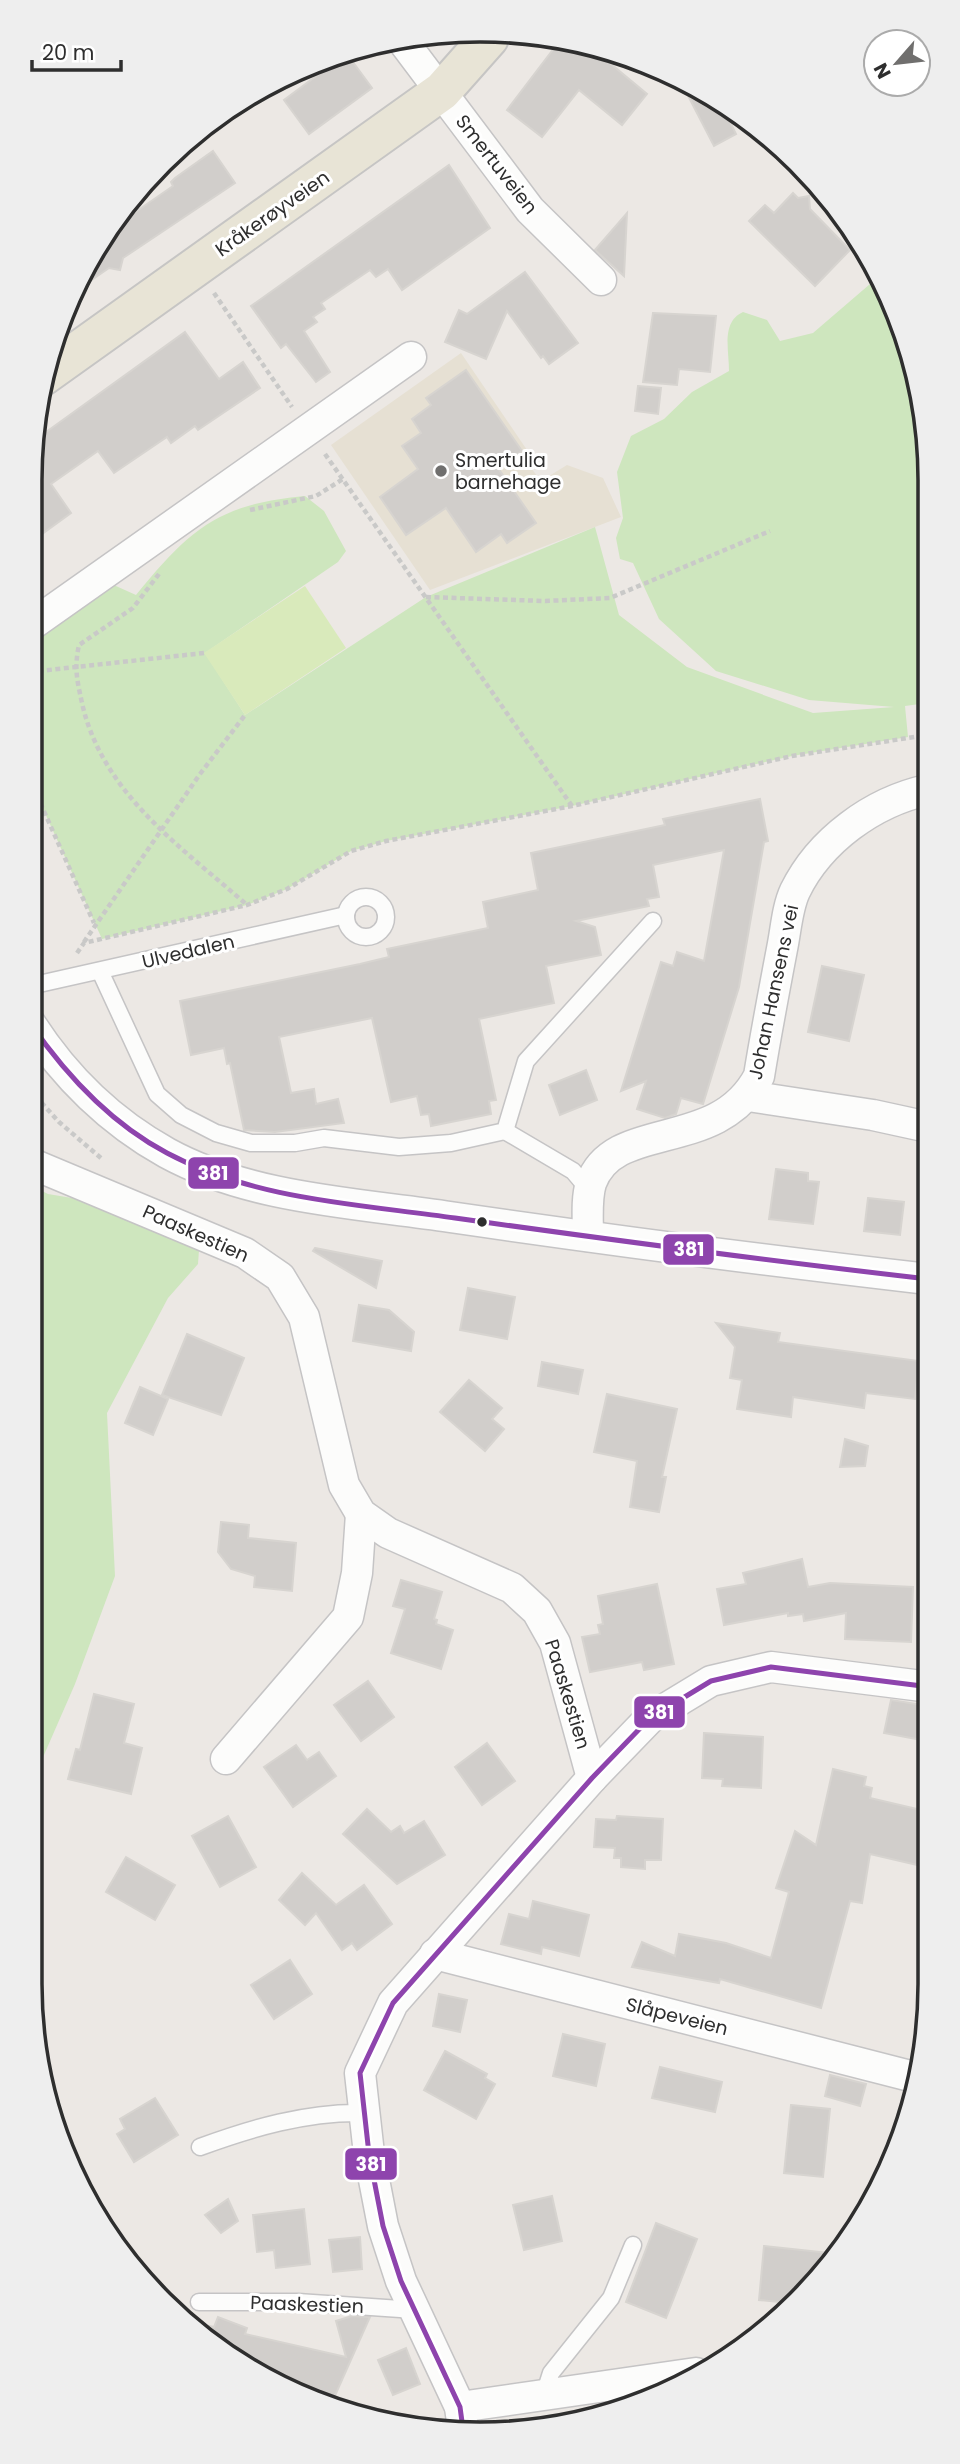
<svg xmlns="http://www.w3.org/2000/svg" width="960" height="2464" font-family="Poppins,sans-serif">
<rect width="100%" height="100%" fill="#ece8e4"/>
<path fill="#e6e0d3" d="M 461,353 L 527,450 L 531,460 L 528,464 L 541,481 L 567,465 L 603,478 L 621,517 L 430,590 L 331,445 Z"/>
<g fill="#cee6be">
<path d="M 877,278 L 896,307 L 926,421 L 927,703 L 905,706 L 908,737 L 792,756 L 572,806 L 386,841 L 351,851 L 287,889 L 247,905 L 102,939 L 30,780 L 30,626 L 98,578 L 136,595 C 190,529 218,504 305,496 L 324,511 L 346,551 L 338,562 L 205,653 L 245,715 L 426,597 L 595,527 L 619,615 L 687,667 L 813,713 L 894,707 L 809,700 L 716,671 L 659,619 L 633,563 L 620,559 L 616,538 L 623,518 L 617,472 L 631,436 L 664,419 L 692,392 L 729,371 C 729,350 721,322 743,312 L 767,320 L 780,341 L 813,333 Z"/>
<path d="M 30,1185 L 48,1194 L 102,1203 L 199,1250 L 198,1264 L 168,1298 L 107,1413 L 115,1576 L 75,1684 L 30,1787 Z"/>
</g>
<path fill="#d9eabb" d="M 305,586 L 346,648 L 245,715 L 204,653 Z"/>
<g fill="#d1cecb" stroke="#d7d4d0" stroke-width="2">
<path d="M 558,43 L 597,45 L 611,51 L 605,59 L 647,94 L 622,125 L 579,90 L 542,137 L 507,110 Z"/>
<path d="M 350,58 L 372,88 L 309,134 L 284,100 L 334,63 Z"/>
<path d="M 682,84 L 730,105 L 742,116 L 730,122 L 736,134 L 714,146 Z"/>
<path d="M 213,151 L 235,183 L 123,258 L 120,270 L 109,268 L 83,286 L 123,206 L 131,198 L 137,200 L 134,213 L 173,186 L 171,182 L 175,178 Z"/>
<path d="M 449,165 L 490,228 L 402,290 L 388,269 L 376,277 L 370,270 L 321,303 L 325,309 L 313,317 L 317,322 L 304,331 L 330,372 L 316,382 L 286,344 L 281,348 L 251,306 Z"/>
<path d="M 793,193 L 798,198 L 809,196 L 810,209 L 850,250 L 815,286 L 749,221 L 765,205 L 774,213 Z"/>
<path d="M 627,213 L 624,276 L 595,250 Z"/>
<path d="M 525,272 L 578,343 L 549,364 L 543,356 L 541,358 L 507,311 L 486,359 L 445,342 L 459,310 L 467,314 Z"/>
<path d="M 653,313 L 716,316 L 710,372 L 679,369 L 677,385 L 643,382 Z"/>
<path d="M 185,332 L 219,379 L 243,362 L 260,388 L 198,430 L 195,426 L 171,443 L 167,437 L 114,473 L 98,451 L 51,484 L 71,513 L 42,534 L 30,516 L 30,480 L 35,440 Z"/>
<path d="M 466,370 L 522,451 L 498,468 L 536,523 L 507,543 L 501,534 L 476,552 L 446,508 L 406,535 L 380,497 L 418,469 L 402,446 L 421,433 L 412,419 L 431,405 L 426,398 Z"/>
<path d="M 638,386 L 661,388 L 658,414 L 635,411 Z"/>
<path d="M 760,799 L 768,841 L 764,842 L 739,987 L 703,1104 L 681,1098 L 676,1114 L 665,1118 L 637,1109 L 646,1081 L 621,1091 L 661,962 L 673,966 L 677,952 L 704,961 L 724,850 L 653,865 L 659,897 L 647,899 L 649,906 L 576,921 L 595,927 L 601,955 L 546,966 L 554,1003 L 479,1019 L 496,1100 L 489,1101 L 491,1114 L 431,1126 L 429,1114 L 421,1115 L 417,1096 L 391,1102 L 372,1018 L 279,1037 L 291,1093 L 314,1089 L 316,1104 L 338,1099 L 344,1123 L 275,1132 L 244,1130 L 230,1063 L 227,1064 L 224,1048 L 191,1055 L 180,1001 L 360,964 L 389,957 L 387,949 L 488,928 L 483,902 L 538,890 L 531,853 L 665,825 L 663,819 Z"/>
<path d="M 822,966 L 864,975 L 849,1041 L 808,1032 Z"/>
<path d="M 586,1070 L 597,1100 L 560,1115 L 549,1085 Z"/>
<path d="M 776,1169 L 808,1173 L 808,1181 L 819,1182 L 813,1224 L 769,1219 Z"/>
<path d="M 868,1198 L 904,1202 L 900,1235 L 864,1231 Z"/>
<path d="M 315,1248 L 382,1261 L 376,1288 L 313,1251 Z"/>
<path d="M 468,1288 L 515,1297 L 507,1339 L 460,1330 Z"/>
<path d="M 359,1305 L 389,1310 L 414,1332 L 411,1351 L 353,1341 Z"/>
<path d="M 716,1323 L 780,1333 L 778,1342 L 919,1361 L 915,1399 L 866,1393 L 864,1408 L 793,1397 L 791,1417 L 737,1409 L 742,1380 L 730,1378 L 735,1347 Z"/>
<path d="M 187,1334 L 244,1358 L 221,1415 L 162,1395 Z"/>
<path d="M 542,1362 L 583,1370 L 578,1394 L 538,1386 Z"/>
<path d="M 469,1380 L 502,1408 L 492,1419 L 504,1429 L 485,1451 L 440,1412 Z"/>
<path d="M 140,1387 L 168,1399 L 153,1435 L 125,1423 Z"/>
<path d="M 607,1394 L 677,1409 L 662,1477 L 666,1477 L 659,1512 L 630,1507 L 637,1461 L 594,1452 Z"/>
<path d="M 845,1439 L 868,1446 L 865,1466 L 840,1467 Z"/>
<path d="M 221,1522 L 249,1525 L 248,1538 L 296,1543 L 292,1591 L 254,1587 L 255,1576 L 231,1569 L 218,1552 Z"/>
<path d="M 802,1559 L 808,1587 L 830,1583 L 913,1587 L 911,1642 L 845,1639 L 846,1613 L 804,1621 L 803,1614 L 788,1616 L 788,1613 L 724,1625 L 717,1589 L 746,1584 L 743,1573 Z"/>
<path d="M 401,1580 L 442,1592 L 434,1619 L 437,1620 L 436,1624 L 453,1630 L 441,1669 L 391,1653 L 405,1609 L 393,1606 Z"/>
<path d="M 657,1584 L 674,1664 L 644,1670 L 642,1662 L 590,1672 L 582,1637 L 600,1634 L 598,1625 L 603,1624 L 598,1596 Z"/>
<path d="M 368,1681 L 394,1717 L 361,1741 L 334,1705 Z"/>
<path d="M 94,1694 L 134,1704 L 124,1743 L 142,1748 L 131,1794 L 68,1779 L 76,1749 L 80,1750 Z"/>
<path d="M 891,1700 L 929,1706 L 922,1740 L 884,1733 Z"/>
<path d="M 704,1733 L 763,1737 L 761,1788 L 722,1786 L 723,1779 L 702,1778 Z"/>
<path d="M 487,1743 L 515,1781 L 482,1805 L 455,1767 Z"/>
<path d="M 296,1745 L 307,1760 L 319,1752 L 336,1776 L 293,1807 L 264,1767 Z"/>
<path d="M 833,1769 L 866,1777 L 864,1786 L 872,1788 L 870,1798 L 930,1812 L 930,1868 L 870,1854 L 862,1903 L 850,1901 L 821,2008 L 720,1979 L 719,1983 L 632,1967 L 642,1942 L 675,1956 L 679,1934 L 726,1943 L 771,1958 L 789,1892 L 776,1888 L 795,1831 L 816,1845 Z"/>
<path d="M 367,1809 L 391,1832 L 400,1826 L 404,1833 L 424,1821 L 445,1855 L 397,1884 L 343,1834 Z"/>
<path d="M 228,1816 L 256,1867 L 220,1887 L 192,1836 Z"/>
<path d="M 617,1816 L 663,1819 L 661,1860 L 645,1860 L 645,1869 L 621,1867 L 621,1858 L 614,1858 L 615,1848 L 594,1847 L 596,1819 L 616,1820 Z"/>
<path d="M 126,1857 L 175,1885 L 155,1920 L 106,1892 Z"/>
<path d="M 302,1873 L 336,1905 L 364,1885 L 392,1924 L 357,1950 L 352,1943 L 342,1950 L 316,1913 L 305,1925 L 279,1900 Z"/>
<path d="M 533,1901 L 589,1915 L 579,1956 L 542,1947 L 541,1954 L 501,1944 L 509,1914 L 529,1919 Z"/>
<path d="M 290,1960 L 312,1994 L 274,2019 L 251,1985 Z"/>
<path d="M 439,1994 L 467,2000 L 460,2032 L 433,2026 Z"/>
<path d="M 563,2034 L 605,2044 L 596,2086 L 553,2076 Z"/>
<path d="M 445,2051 L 487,2074 L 485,2078 L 495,2084 L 476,2119 L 424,2090 Z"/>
<path d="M 660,2067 L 722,2082 L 715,2112 L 652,2098 Z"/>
<path d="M 830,2075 L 866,2084 L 860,2106 L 825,2096 Z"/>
<path d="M 155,2098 L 178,2135 L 134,2162 L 117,2134 L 125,2129 L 120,2119 Z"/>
<path d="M 791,2105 L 830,2109 L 823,2177 L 784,2173 Z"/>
<path d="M 552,2196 L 562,2241 L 524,2250 L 513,2205 Z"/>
<path d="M 228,2199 L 238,2221 L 221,2233 L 205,2215 Z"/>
<path d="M 304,2209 L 310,2264 L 276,2268 L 274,2250 L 257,2252 L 253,2215 Z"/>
<path d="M 656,2223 L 697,2239 L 666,2318 L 626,2302 Z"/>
<path d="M 360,2237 L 362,2269 L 333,2272 L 329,2240 Z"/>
<path d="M 764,2246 L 839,2254 L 789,2303 L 759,2300 Z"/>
<path d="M 352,2316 L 370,2317 L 334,2398 L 309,2387 L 308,2392 L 255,2374 L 191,2322 L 214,2327 L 218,2317 L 247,2328 L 245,2334 L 346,2357 L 336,2321 Z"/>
<path d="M 406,2348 L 420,2384 L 393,2395 L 378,2360 Z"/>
</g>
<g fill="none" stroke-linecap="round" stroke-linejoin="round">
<g stroke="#c5c4c5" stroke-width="19">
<g id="lane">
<circle cx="366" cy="917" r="20"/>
<path d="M 100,971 L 157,1094 L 181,1115 L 216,1133 L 251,1143 L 295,1143 L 324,1138 L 399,1147 L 451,1143 L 505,1131 L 526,1061 L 653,921"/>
<path d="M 30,986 L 346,915"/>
<path d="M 505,1131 L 573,1171 L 589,1190"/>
<path d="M 200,2147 C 252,2128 306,2112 362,2113"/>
<path d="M 199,2302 L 298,2302 L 415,2310"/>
<path d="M 544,2395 L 551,2373 L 611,2298 L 633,2245"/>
</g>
</g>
<g stroke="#c5c4c5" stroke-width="33">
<g id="street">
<path d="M 402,40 L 530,210 L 601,280"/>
<path d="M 30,626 L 411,357"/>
<path d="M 30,1023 C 64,1076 111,1122 167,1153 C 251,1199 357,1203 450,1217 C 609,1240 769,1261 928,1279"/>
<path d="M 748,1096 L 873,1115 L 928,1127"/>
<path d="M 30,1163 L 245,1253 L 280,1277 L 304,1317 L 344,1485 L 361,1514 L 388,1533 L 512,1588 L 537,1611 L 555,1643 L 592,1778"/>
<path d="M 588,1236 C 588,1220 586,1199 591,1183 C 614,1118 718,1155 759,1076 C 766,1033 774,991 782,949 C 786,930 787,908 795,891 C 820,840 873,802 927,790"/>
<path d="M 226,1759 L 348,1617 L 357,1573 L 361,1514"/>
<path d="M 435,1954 L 918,2078"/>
<path d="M 460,2407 L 696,2373"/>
<path d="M 463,2429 L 460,2407 L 401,2281 L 383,2226 L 369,2154 L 360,2073 L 393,2003 L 592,1778 L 650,1718 L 711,1681 L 771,1667 L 930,1687"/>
</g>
</g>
<g stroke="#c6c5c4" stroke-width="42">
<path id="primary" d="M 43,376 L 442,91 L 489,38"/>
</g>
<g stroke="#c9c9c8" stroke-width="4.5" stroke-dasharray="5 3.5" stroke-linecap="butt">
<path d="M 214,293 L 292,407"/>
<path d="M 325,454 L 572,806"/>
<path d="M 250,510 L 316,496 L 343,479"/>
<path d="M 159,574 L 133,608 L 79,645 C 74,668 77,680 82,703 C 102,793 181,847 246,904"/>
<path d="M 426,597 L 545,601 L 610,598 L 770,531"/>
<path d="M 30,672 L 204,653"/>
<path d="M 30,780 L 94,923"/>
<path d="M 84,942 L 200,774 L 245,715"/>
<path d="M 77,953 L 84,943 L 247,905 L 287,889 L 351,851 L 386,841 L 572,806 L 792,756 L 927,735"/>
<path d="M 30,1090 L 59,1122 L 102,1159"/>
</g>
<use href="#lane" stroke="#fcfcfb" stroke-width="16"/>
<use href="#street" stroke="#fcfcfb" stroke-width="30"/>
<use href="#primary" stroke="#e8e4d6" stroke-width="38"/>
<g stroke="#fff" stroke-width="10">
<g id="bus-1">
<path d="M 30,1023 C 66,1075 110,1123 167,1153 C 255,1200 358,1204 455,1218 C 612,1240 770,1261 928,1279"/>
<path d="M 463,2429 L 460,2407 L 401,2281 L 383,2226 L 369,2154 L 360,2073 L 393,2003 L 592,1778 L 650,1718 L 711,1681 L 771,1667 L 930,1687"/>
</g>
</g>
<use href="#bus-1" stroke="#8e44ad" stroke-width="5"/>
</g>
<circle fill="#706f6e" stroke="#fff" stroke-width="2.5" cx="441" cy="471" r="7"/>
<circle fill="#2e2e2e" stroke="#fff" stroke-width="2.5" cx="482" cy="1222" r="6"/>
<g text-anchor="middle" stroke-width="6" stroke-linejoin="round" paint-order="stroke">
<g font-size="19" fill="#2e2e2e" stroke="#fff">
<text transform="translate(497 164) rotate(52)" y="7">Smertuveien</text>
<text transform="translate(272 213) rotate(-35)" y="7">Kråkerøyveien</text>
<text transform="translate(188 951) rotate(-13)" y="7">Ulvedalen</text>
<text transform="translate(773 992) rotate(-78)" y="7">Johan Hansens vei</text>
<text transform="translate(196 1233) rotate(24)" y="7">Paaskestien</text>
<text transform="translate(568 1694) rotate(73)" y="7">Paaskestien</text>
<text transform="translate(677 2016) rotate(14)" y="7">Slåpeveien</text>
<text transform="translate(307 2304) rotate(2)" y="7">Paaskestien</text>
</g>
<g font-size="19" fill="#2e2e2e" stroke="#fff" text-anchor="start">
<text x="455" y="467">Smertulia<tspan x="455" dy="22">barnehage</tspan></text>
</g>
</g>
<path d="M0 0H960V2464H0ZM480 42H480A438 438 0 0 1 918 480V1984A438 438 0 0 1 480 2422H480A438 438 0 0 1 42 1984V480A438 438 0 0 1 480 42Z" fill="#eee" fill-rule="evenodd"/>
<path fill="none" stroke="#2e2e2e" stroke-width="3.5" d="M480 42H480A438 438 0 0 1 918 480V1984A438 438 0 0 1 480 2422H480A438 438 0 0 1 42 1984V480A438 438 0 0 1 480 42Z"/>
<g stroke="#fff" stroke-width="2.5">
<rect x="187" y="1156" width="53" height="34" rx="7" fill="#8e44ad"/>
<rect x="662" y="1233" width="53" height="33" rx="7" fill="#8e44ad"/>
<rect x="633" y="1695" width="53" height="34" rx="7" fill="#8e44ad"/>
<rect x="344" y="2147" width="54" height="34" rx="7" fill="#8e44ad"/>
</g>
<g font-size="19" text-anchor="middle" font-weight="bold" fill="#fff">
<text x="213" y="1180">381</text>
<text x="689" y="1256">381</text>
<text x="659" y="1719">381</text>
<text x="371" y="2171">381</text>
</g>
<g transform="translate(897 63) rotate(242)"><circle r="33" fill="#ffffff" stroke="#ababab" stroke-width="2"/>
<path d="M0-5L12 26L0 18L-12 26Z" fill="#706f6e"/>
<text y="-10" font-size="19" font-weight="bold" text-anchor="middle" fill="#2e2e2e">N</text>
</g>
<path d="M32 60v10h89v-10" fill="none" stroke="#2e2e2e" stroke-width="3.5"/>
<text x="42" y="60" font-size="21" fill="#2e2e2e" stroke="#ffffff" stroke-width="5" paint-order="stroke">20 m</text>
</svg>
